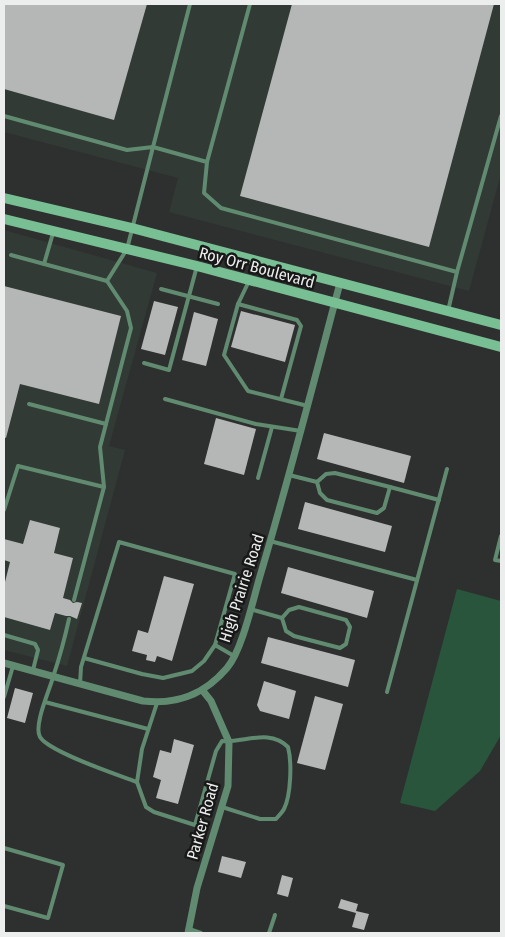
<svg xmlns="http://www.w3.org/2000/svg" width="505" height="937" font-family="'Fira Sans Condensed',sans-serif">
<rect width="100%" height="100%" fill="#2e302f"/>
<g fill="#313a34">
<path d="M 4,4 L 501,4 L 501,174 L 469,291 L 169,212 L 178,178 L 4,132 Z"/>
<path d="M 4,230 L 157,273 L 109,446 L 125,450 L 67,666 L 4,650 Z"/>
</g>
<path fill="#28553b" d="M 457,589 L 501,601 L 501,735 L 480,771 L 435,811 L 400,803 Z"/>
<g fill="#b4b7b5">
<path d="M 4,4 L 147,4 L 114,120 L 4,89 Z"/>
<path d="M 292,4 L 494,4 L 429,247 L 240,196 Z"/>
<path d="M 4,286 L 121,316 L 99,404 L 20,384 L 6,438 L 4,437 Z"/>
<path d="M 154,301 L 178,307 L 165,355 L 141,349 Z"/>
<path d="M 241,311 L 295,325 L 285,362 L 231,347 Z"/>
<path d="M 194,312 L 218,319 L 206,366 L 182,360 Z"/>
<path d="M 216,418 L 256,429 L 244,475 L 204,464 Z"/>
<path d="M 324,433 L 411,456 L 404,483 L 317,459 Z"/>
<path d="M 305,502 L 392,526 L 385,552 L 298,529 Z"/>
<path d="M 30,520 L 60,528 L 54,553 L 73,558 L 63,598 L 70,600 L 73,603 L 77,602 L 82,603 L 77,619 L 70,616 L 66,616 L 55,613 L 50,630 L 4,617 L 4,586 L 10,562 L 4,560 L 4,539 L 23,544 Z"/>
<path d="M 288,567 L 374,591 L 367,618 L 281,593 Z"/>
<path d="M 164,576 L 194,584 L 172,661 L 157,656 L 155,662 L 146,660 L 147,655 L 132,651 L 138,630 L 148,633 Z"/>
<path d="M 268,637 L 355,660 L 348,687 L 261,663 Z"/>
<path d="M 264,681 L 296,691 L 289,719 L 260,711 L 257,705 Z"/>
<path d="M 15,688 L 33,693 L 25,723 L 7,718 Z"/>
<path d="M 315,696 L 343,704 L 325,770 L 297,763 Z"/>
<path d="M 174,739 L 194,745 L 178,804 L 156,798 L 161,780 L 153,777 L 160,750 L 171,753 Z"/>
<path d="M 222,856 L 246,862 L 241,878 L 218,872 Z"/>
<path d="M 282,875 L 293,878 L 288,897 L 277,894 Z"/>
<path d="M 341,899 L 358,904 L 356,911 L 369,914 L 364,930 L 352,927 L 356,913 L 338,908 Z"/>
</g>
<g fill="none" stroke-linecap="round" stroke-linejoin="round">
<g stroke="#608b70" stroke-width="4">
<path d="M 190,4 L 153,147 L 207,162 L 204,193 L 221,208 L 457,272 L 448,311"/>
<path d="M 4,116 L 127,150 L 153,147 L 127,249 L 107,281 L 11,255"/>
<path d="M 207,162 L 250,4"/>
<path d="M 44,264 L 53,233"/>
<path d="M 457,272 L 501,116"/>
<path d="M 249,281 L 238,304 L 224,355 L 248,391 L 308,406"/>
<path d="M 161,289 L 218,304"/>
<path d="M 238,304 L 297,320 L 301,326 L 281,399"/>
<path d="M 144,363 L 169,370 L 197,266"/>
<path d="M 165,399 L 256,424 L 301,431"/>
<path d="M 29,404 L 106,424"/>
<path d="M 289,475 L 317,482 L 320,493 L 327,500 L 377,513 L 384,508 L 390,487 L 335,473 L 326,474 L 317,482"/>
<path d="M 258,478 L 272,427"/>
<path d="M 390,487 L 439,500"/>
<path d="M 4,510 L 18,466 L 104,487"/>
<path d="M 501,536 L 495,560 L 501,561"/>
<path d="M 270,541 L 417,580"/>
<path d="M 74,600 L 104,487 L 100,447 L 131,328 L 127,311 L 107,281"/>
<path d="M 250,609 L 282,618 L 286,631 L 294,636 L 340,648 L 346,644 L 350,627 L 346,620 L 299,607 L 289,610 L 282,618"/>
<path d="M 69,619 C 65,637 60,656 54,674 C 51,687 33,725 40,737 C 49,752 118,775 137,782"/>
<path d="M 4,635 L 35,644 L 38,650 L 33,670"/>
<path d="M 215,645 L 234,656"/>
<path d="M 80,684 L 81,667 L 119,542 L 235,574 L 215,645 L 204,661 L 192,671 L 163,678 L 142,674 L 84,658"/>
<path d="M 387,692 L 447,469"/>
<path d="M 4,697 L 13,666"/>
<path d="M 45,702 L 148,729"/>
<path d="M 157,703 L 142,749 L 137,782 L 146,807 L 154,812 L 195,825 L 216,751 L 222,741 C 244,743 269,728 288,747 C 292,762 291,795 284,809 C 282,813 278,816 276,819 L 260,819 L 222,807"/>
<path d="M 4,848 L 63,865 L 48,918 L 4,906"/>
<path d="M 189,929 L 201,933"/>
<path d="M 269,933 L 275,915"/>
</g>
<g stroke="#608b70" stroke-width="7">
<path d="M 4,663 L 143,701 C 177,705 204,695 227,668 C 242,651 253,600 260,576 C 289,479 314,381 340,283"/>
<path d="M 188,933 L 197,888 L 228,786 L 229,742 L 211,701 L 203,691"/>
</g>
<g stroke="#78bf94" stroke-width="10">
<path d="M 4,198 L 132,228 L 501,325"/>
<path d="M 4,219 L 197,266 L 501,347"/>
</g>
</g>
<g text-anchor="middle" stroke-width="5" stroke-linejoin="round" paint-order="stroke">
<g font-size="16" fill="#eceeed" stroke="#171817">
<text transform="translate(257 267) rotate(15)" y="6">Roy Orr Boulevard</text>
<text transform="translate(241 588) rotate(-72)" y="6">High Prairie Road</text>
<text transform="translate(202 821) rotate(-74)" y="6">Parker Road</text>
</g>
</g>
<rect width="505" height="937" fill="none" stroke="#eceeed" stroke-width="10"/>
</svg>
